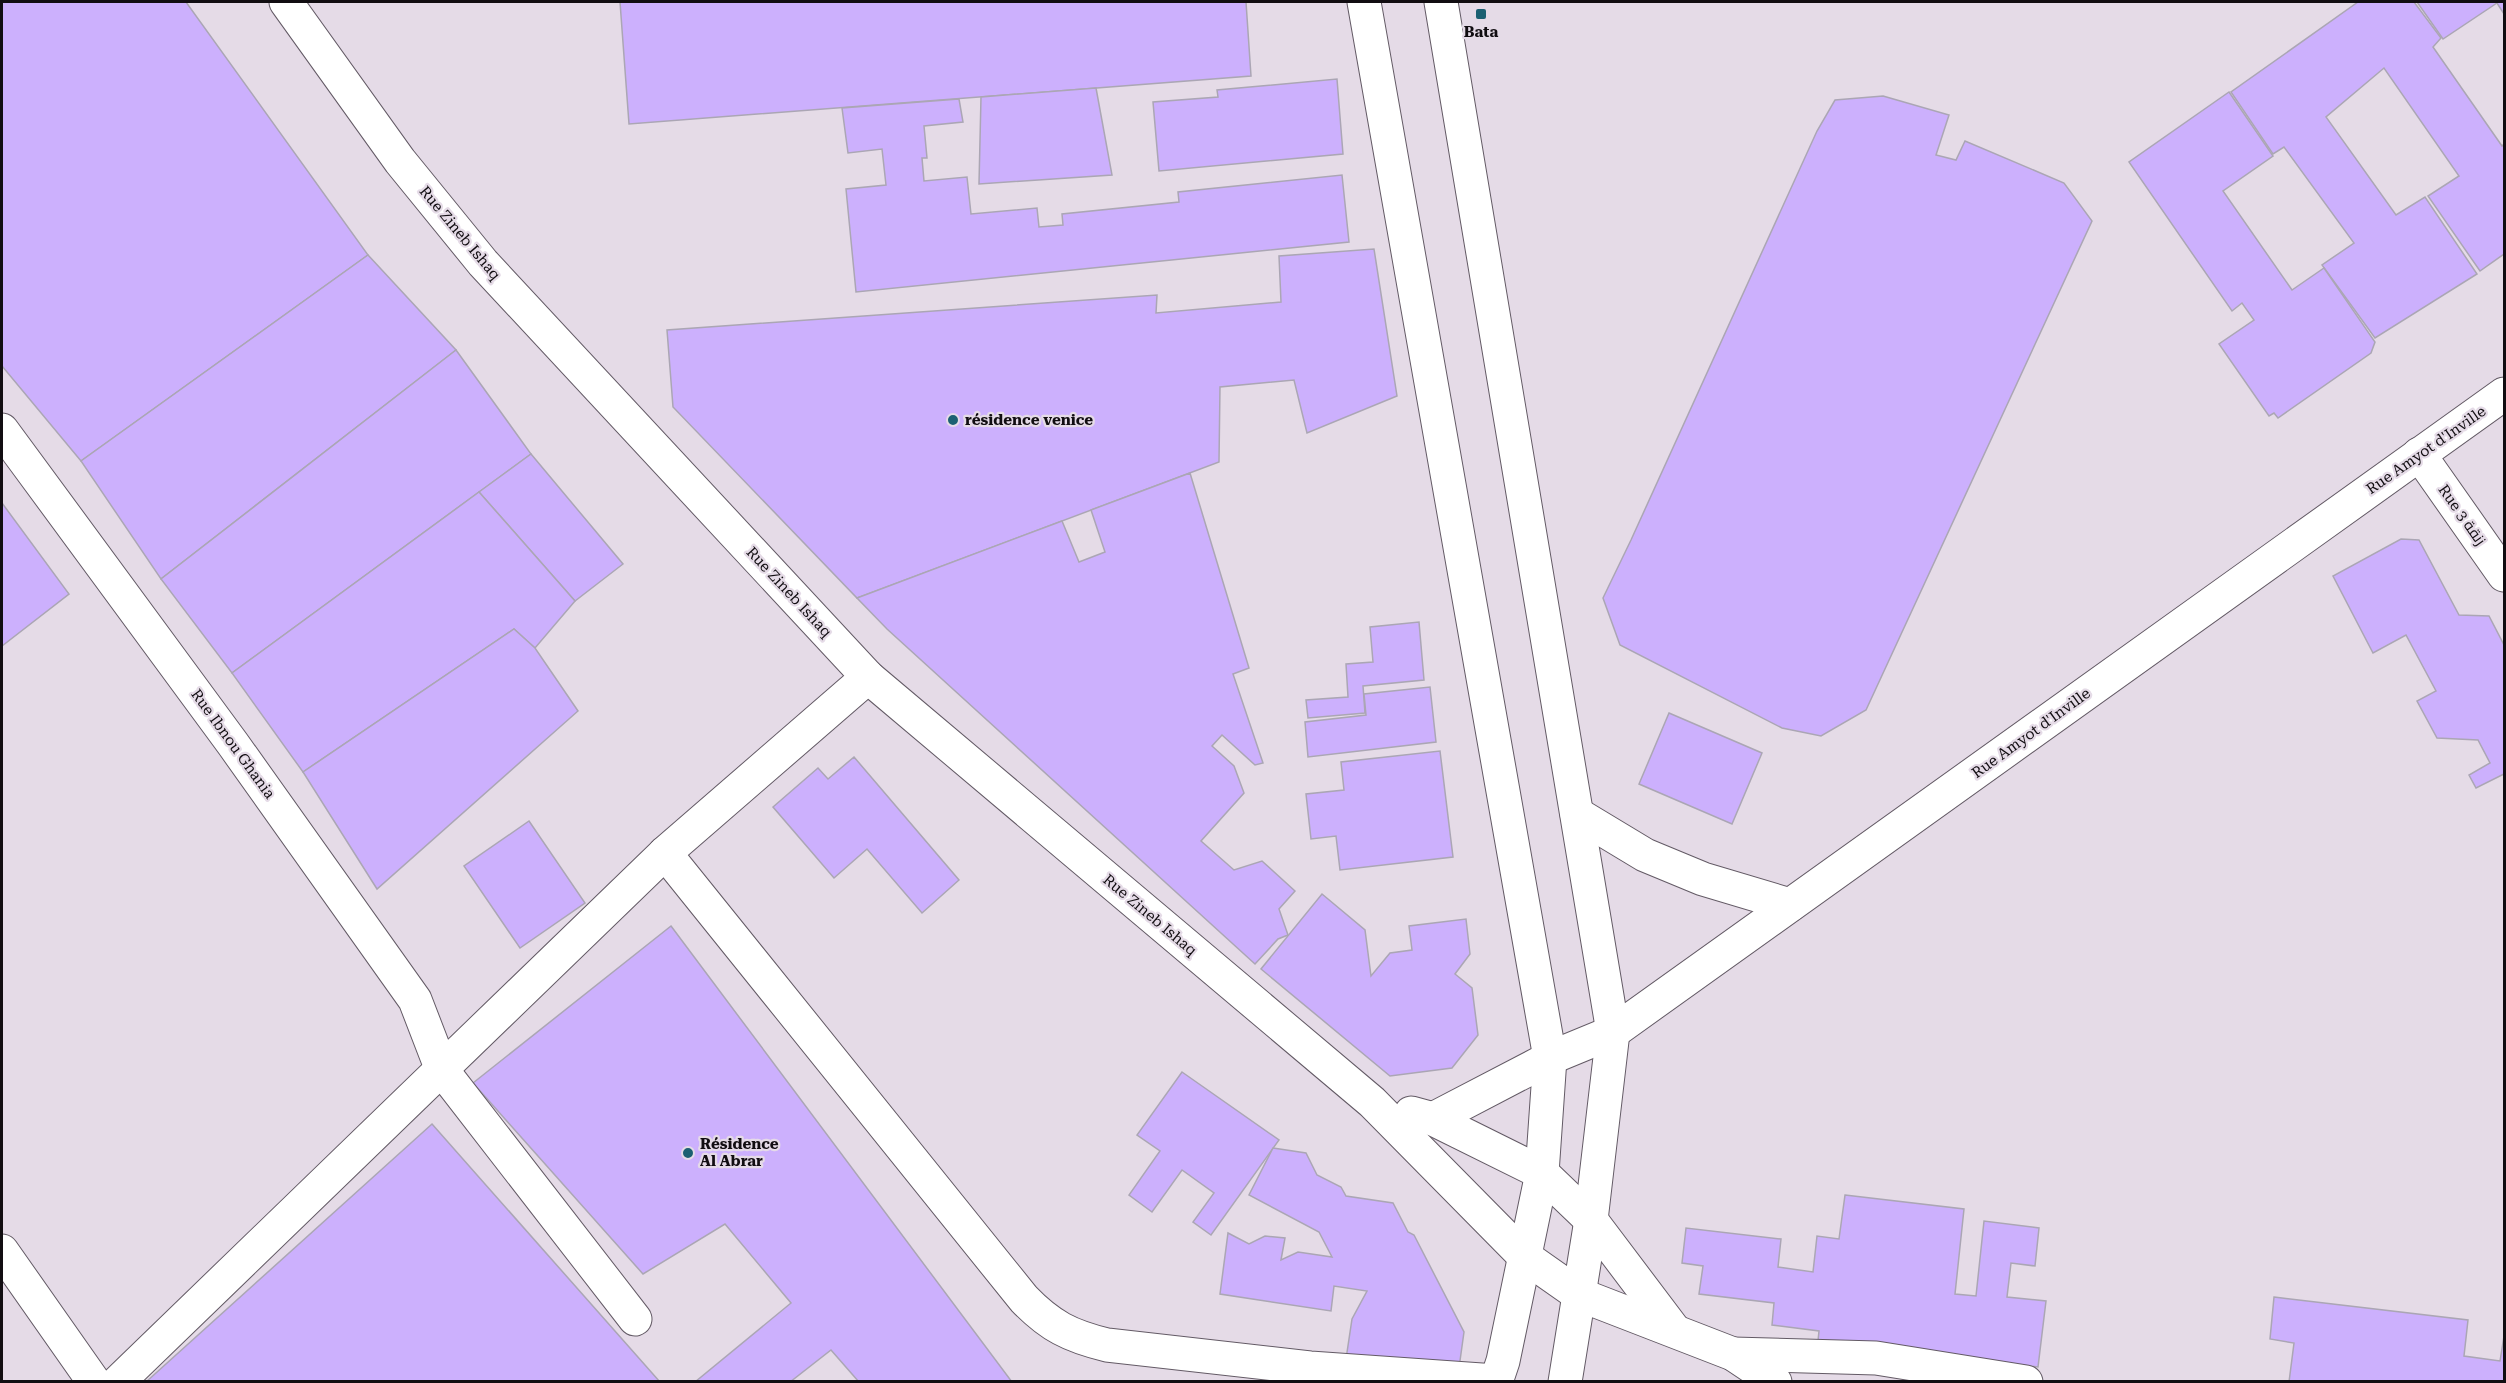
<svg xmlns="http://www.w3.org/2000/svg" width="2506" height="1383" font-family="'Roboto Serif',Cairo,serif">
<rect width="100%" height="100%" fill="#e5dbe7"/>
<g fill="#ccb0fd" stroke="#aba6b4" stroke-width="1.5">
<path d="M 2,2 L 186,2 L 368,255 L 81,461 L 2,366 Z"/>
<path d="M 620,2 L 1246,2 L 1251,76 L 629,124 Z"/>
<path d="M 2358,2 L 2414,2 L 2441,38 L 2433,47 L 2502,146 L 2504,144 L 2504,254 L 2480,271 L 2428,196 L 2459,176 L 2384,68 L 2326,117 L 2396,215 L 2425,197 L 2477,274 L 2375,338 L 2322,265 L 2354,243 L 2284,147 L 2273,154 L 2231,92 Z"/>
<path d="M 2417,2 L 2504,2 L 2504,14 L 2497,3 L 2443,39 Z"/>
<path d="M 1337,79 L 1343,154 L 1159,171 L 1153,102 L 1218,97 L 1217,90 Z"/>
<path d="M 1096,88 L 1112,175 L 979,184 L 981,97 Z"/>
<path d="M 2229,92 L 2273,156 L 2223,191 L 2292,290 L 2324,268 L 2375,342 L 2371,353 L 2278,418 L 2274,413 L 2269,416 L 2219,344 L 2254,320 L 2242,303 L 2232,311 L 2129,162 Z"/>
<path d="M 1883,96 L 1949,115 L 1936,155 L 1956,160 L 1965,141 L 2064,183 L 2092,221 L 1866,710 L 1821,736 L 1782,728 L 1620,645 L 1603,598 L 1631,540 L 1817,131 L 1835,100 Z"/>
<path d="M 959,99 L 963,122 L 924,126 L 927,158 L 922,158 L 924,181 L 967,177 L 971,214 L 1037,208 L 1039,227 L 1063,225 L 1062,214 L 1179,202 L 1178,192 L 1342,175 L 1349,242 L 856,292 L 846,189 L 886,185 L 882,149 L 848,153 L 842,108 Z"/>
<path d="M 1374,249 L 1397,396 L 1307,433 L 1294,380 L 1220,387 L 1219,462 L 857,598 L 673,407 L 667,330 L 1157,295 L 1156,313 L 1281,302 L 1279,256 Z"/>
<path d="M 368,255 L 456,350 L 161,579 L 81,461 Z"/>
<path d="M 456,350 L 531,454 L 232,673 L 161,579 Z"/>
<path d="M 531,454 L 623,564 L 575,601 L 479,492 Z"/>
<path d="M 1190,473 L 1249,668 L 1233,674 L 1263,763 L 1255,765 L 1222,735 L 1212,746 L 1234,766 L 1244,793 L 1201,841 L 1234,870 L 1262,861 L 1295,891 L 1279,909 L 1288,935 L 1278,939 L 1255,964 L 887,629 L 857,598 L 1062,521 L 1079,562 L 1105,552 L 1091,510 Z"/>
<path d="M 479,492 L 575,601 L 535,648 L 514,629 L 303,772 L 232,673 Z"/>
<path d="M 2,503 L 69,594 L 2,646 Z"/>
<path d="M 2401,539 L 2419,540 L 2459,615 L 2489,616 L 2504,645 L 2504,774 L 2476,788 L 2469,775 L 2490,763 L 2478,740 L 2437,738 L 2417,701 L 2436,691 L 2406,635 L 2373,653 L 2333,576 Z"/>
<path d="M 1419,622 L 1424,680 L 1363,686 L 1365,713 L 1308,718 L 1306,700 L 1348,697 L 1346,664 L 1373,662 L 1370,627 Z"/>
<path d="M 514,629 L 535,648 L 578,711 L 377,889 L 303,772 Z"/>
<path d="M 1430,687 L 1436,742 L 1308,757 L 1305,722 L 1366,715 L 1364,694 Z"/>
<path d="M 1669,713 L 1762,753 L 1732,824 L 1639,784 Z"/>
<path d="M 1440,751 L 1453,857 L 1340,870 L 1336,836 L 1311,839 L 1306,794 L 1344,790 L 1341,762 Z"/>
<path d="M 854,757 L 959,880 L 922,913 L 867,849 L 834,878 L 773,807 L 818,768 L 828,779 Z"/>
<path d="M 529,821 L 585,903 L 520,948 L 464,866 Z"/>
<path d="M 1322,894 L 1365,930 L 1371,976 L 1390,953 L 1412,950 L 1409,926 L 1466,919 L 1470,954 L 1455,974 L 1472,988 L 1478,1035 L 1452,1068 L 1390,1076 L 1261,969 Z"/>
<path d="M 671,926 L 1012,1382 L 859,1382 L 831,1350 L 790,1382 L 695,1382 L 791,1303 L 725,1224 L 643,1274 L 473,1083 Z"/>
<path d="M 1182,1072 L 1279,1140 L 1211,1235 L 1193,1222 L 1214,1193 L 1182,1170 L 1152,1212 L 1129,1195 L 1160,1151 L 1137,1135 Z"/>
<path d="M 432,1124 L 660,1382 L 146,1382 Z"/>
<path d="M 1273,1148 L 1306,1153 L 1317,1175 L 1341,1187 L 1346,1196 L 1393,1203 L 1408,1232 L 1414,1235 L 1464,1332 L 1458,1375 L 1346,1359 L 1352,1319 L 1367,1291 L 1334,1286 L 1331,1311 L 1220,1294 L 1228,1233 L 1249,1244 L 1265,1236 L 1285,1238 L 1281,1260 L 1298,1252 L 1332,1257 L 1319,1232 L 1249,1195 Z"/>
<path d="M 1845,1195 L 1964,1209 L 1955,1294 L 1976,1296 L 1984,1221 L 2039,1228 L 2035,1266 L 2011,1263 L 2007,1297 L 2046,1301 L 2038,1367 L 1818,1341 L 1819,1331 L 1772,1325 L 1774,1303 L 1699,1294 L 1703,1266 L 1682,1263 L 1686,1228 L 1781,1239 L 1778,1267 L 1813,1272 L 1817,1236 L 1839,1239 Z"/>
<path d="M 2274,1297 L 2468,1320 L 2464,1356 L 2500,1361 L 2504,1336 L 2504,1382 L 2289,1382 L 2294,1343 L 2270,1339 Z"/>
</g>
<g fill="none" stroke-linecap="round" stroke-linejoin="round">
<g stroke="#635a65" stroke-width="35">
<g id="minor">
<path d="M 2,430 L 233,744 L 415,1000 L 442,1070 L 635,1319"/>
<path d="M 2419,454 L 2504,575"/>
<path d="M 665,853 L 1024,1299 C 1050,1326 1070,1336 1107,1345 L 1310,1368 L 1496,1381"/>
<path d="M 1550,1058 L 1613,1032 L 2504,394"/>
<path d="M 2,1251 L 94,1382"/>
<path d="M 1733,1354 L 1876,1358 L 2026,1382"/>
<path d="M 118,1382 L 665,853 L 868,677"/>
</g>
</g>
<g stroke="#635a65" stroke-width="35">
<g id="tertiary">
<path d="M 286,2 L 400,161 L 483,263 L 868,677 L 1372,1102 L 1524,1256 L 1578,1294 L 1733,1354 L 1775,1382"/>
<path d="M 1411,1113 L 1433,1119 L 1542,1173 L 1591,1220 L 1674,1330"/>
</g>
</g>
<g stroke="#635a65" stroke-width="35">
<g id="primary">
<path d="M 1364,2 L 1550,1058 L 1542,1173 L 1503,1361 L 1496,1382"/>
<path d="M 1441,2 L 1613,1032 L 1591,1220 L 1565,1382"/>
<path d="M 1577,814 L 1645,855 L 1703,879 L 1790,905"/>
<path d="M 1433,1119 L 1550,1058"/>
</g>
</g>
<use href="#minor" stroke="#fff" stroke-width="33"/>
<use href="#tertiary" stroke="#fff" stroke-width="33"/>
<use href="#primary" stroke="#fff" stroke-width="33"/>
</g>
<g fill="#1b6072" stroke="#e5dbe7" stroke-width="2">
<rect x="1475" y="8" width="12" height="12" rx="3"/>
<circle cx="953" cy="420" r="6"/>
<circle cx="688" cy="1153" r="6"/>
</g>
<g text-anchor="middle" stroke-width="4.5" stroke-linejoin="round" paint-order="stroke">
<g font-size="15" font-weight="bold" fill="#110d11" stroke="#e5dbe7" text-anchor="start">
<text x="1481" y="37" text-anchor="middle">Bata</text>
<text x="965" y="425">résidence venice</text>
<text x="700" y="1149">Résidence<tspan x="700" dy="17">Al Abrar</tspan></text>
</g>
<g font-size="15" fill="#110d11" stroke="#e5dbe7">
<text transform="translate(460 233) rotate(50)" y="5">Rue Zineb Ishaq</text>
<text transform="translate(2426 450) rotate(-35)" y="5">Rue Amyot d'Inville</text>
<text transform="translate(2462 515) rotate(55)" y="5">Rue 3 زنقة</text>
<text transform="translate(789 592) rotate(47)" y="5">Rue Zineb Ishaq</text>
<text transform="translate(2031 733) rotate(-36)" y="5">Rue Amyot d'Inville</text>
<text transform="translate(233 744) rotate(54)" y="5">Rue Ibnou Ghania</text>
<text transform="translate(1150 915) rotate(40)" y="5">Rue Zineb Ishaq</text>
</g>
</g>
<rect width="2506" height="1383" fill="none" stroke="#110d11" stroke-width="6"/>
</svg>
